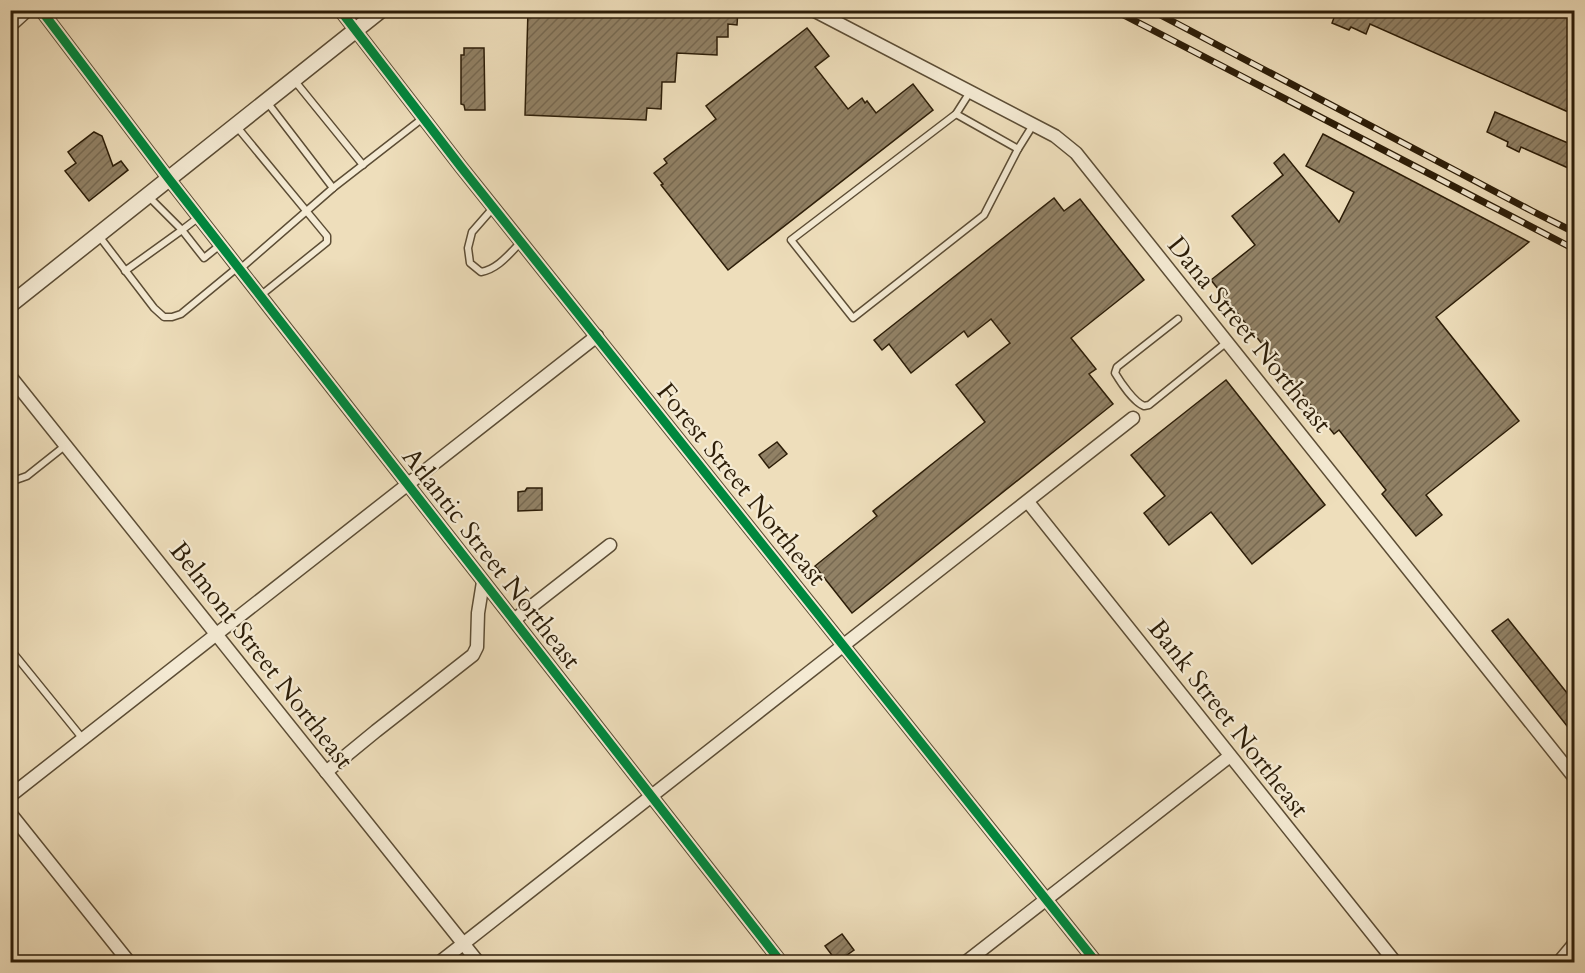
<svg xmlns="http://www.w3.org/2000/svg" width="1585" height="973" font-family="Cardo,serif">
<defs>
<pattern id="building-hatch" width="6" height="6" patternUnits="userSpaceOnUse" patternTransform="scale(1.5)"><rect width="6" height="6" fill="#918165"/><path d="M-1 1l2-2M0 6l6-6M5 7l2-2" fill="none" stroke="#776951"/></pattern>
</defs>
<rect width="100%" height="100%" fill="#eedebb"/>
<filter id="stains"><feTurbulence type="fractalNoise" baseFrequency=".00333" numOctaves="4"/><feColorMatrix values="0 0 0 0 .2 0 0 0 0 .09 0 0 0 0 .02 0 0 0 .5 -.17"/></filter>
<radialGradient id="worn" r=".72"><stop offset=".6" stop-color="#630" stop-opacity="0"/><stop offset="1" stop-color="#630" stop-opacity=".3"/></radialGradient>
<g fill="url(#building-hatch)" stroke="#2c1d08" stroke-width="1.5">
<path d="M 528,10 L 738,10 L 737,25 L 728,24 L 728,37 L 717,37 L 717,55 L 677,53 L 675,82 L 662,82 L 661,109 L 647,108 L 646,120 L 525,115 Z"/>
<path d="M 1337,10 L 1575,10 L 1575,115 L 1370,24 L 1366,34 L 1351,27 L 1349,30 L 1332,23 Z"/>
<path d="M 807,28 L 829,56 L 815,67 L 848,109 L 862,98 L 865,103 L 867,101 L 876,113 L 913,84 L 933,110 L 728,270 L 661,185 L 663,184 L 654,173 L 667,163 L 664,159 L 716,119 L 706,106 Z"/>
<path d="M 464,48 L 484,48 L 485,110 L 465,110 L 464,105 L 461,104 L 461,55 L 464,55 Z"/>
<path d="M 1495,112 L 1575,146 L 1575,171 L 1521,147 L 1519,152 L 1507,146 L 1508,142 L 1487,132 Z"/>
<path d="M 94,132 L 102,136 L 113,166 L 121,161 L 128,170 L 89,201 L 65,171 L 76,163 L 68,152 Z"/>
<path d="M 1323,134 L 1529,242 L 1436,317 L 1519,421 L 1426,495 L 1442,515 L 1416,536 L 1382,494 L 1386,490 L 1339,430 L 1334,434 L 1211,280 L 1255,245 L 1232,216 L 1283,175 L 1274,163 L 1284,154 L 1339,222 L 1354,192 L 1306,166 Z"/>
<path d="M 1054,198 L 1064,211 L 1080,199 L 1144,280 L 1071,338 L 1096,369 L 1089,374 L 1113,404 L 852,613 L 815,566 L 877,516 L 873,511 L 985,422 L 956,385 L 1010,343 L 991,319 L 968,337 L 964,331 L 911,373 L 889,344 L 882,350 L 874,340 Z"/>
<path d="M 1226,380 L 1325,505 L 1252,564 L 1211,512 L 1169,545 L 1144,513 L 1165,496 L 1131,455 Z"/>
<path d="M 777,442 L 787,454 L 769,468 L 759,455 Z"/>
<path d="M 527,488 L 542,488 L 542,510 L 518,511 L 518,492 L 525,491 Z"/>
<path d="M 1508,619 L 1575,703 L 1575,736 L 1492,631 Z"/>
<path d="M 842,934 L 854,950 L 837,962 L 825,946 Z"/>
</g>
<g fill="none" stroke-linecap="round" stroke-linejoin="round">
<g stroke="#5c4d35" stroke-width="9">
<g id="service">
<path d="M 10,30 L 32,10"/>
<path d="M 294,80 L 363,165"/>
<path d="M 970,92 L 956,114 L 1018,149 L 1033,125"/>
<path d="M 267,102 L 333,188"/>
<path d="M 956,114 L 791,240 L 853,318 L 984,215 L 1018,149"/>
<path d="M 237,127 L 327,236 L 327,242 L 260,296"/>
<path d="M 493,208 L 472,232 L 468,248 L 470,263 L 481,272 C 498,269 509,254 521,242"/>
<path d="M 199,217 L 182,230 L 204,258 L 220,245"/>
<path d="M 99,236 L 154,308 L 164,317 L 172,317 L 181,314 L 238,267"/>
<path d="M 240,269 L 333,188 L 423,118"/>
<path d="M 125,271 L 182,230 L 148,196"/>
<path d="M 1178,319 L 1117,367 L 1115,373 C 1121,383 1134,402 1144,406 L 1149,405 L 1227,342"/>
<path d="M 10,482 L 27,476 L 66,445"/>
<path d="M 10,649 L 83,739"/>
</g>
</g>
<g stroke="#5c4d35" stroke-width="15">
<g id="minor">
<path d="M 41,10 L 169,179 L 781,962"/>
<path d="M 340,10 L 461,167 L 1096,962"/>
<path d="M 813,10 L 1055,136 L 1076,153 L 1574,777"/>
<path d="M 10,376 L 478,962"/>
<path d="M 1028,502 L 1395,962"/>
<path d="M 514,620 L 610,545"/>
<path d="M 326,772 L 376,731 L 473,655 L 477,647 L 478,613 L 483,582"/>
<path d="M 10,796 L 597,336"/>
<path d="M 10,813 L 129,962"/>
<path d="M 440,962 L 1133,418"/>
<path d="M 966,962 L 1230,756"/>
<path d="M 1559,962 L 1574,944"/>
</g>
</g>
<g stroke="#5c4d35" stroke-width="18">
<path id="tertiary" d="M 10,305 L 381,10"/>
</g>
<use href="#service" stroke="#f4ead3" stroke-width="6"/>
<use href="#minor" stroke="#f4ead3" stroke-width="12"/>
<use href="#tertiary" stroke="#f4ead3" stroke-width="15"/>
<g stroke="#2c1d08" stroke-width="7">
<g id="rail">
<path d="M 1114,10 L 1574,249"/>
<path d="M 1151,10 L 1532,211 L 1574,232"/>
</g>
</g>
<use href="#rail" stroke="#f4ead3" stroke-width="4.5" stroke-dasharray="14" stroke-linecap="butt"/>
<g stroke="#f4ead3" stroke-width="13">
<g id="cycleway">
<path d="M 41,10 L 169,179 L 781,962"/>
<path d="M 340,10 L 461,167 L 1096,962"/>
</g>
</g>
<use href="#cycleway" stroke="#00873e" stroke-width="9"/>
</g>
<g text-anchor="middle" stroke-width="4.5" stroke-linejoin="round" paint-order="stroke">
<g font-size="26" fill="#2c1d08" stroke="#f4ead3">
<text transform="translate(1250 334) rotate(51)" y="9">Dana Street Northeast</text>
<text transform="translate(742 484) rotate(51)" y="9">Forest Street Northeast</text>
<text transform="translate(492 558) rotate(52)" y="9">Atlantic Street Northeast</text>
<text transform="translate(262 655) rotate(52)" y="9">Belmont Street Northeast</text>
<text transform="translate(1229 718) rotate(52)" y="9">Bank Street Northeast</text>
</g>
</g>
<rect width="1585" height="973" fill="none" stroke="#eedebb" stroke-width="36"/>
<rect x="12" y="12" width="1561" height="949" fill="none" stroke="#2c1d08" stroke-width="3"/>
<rect x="18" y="18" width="1549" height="937" fill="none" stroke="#2c1d08" stroke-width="1.5"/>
<rect width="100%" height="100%" filter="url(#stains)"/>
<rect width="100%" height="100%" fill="url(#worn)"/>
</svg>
